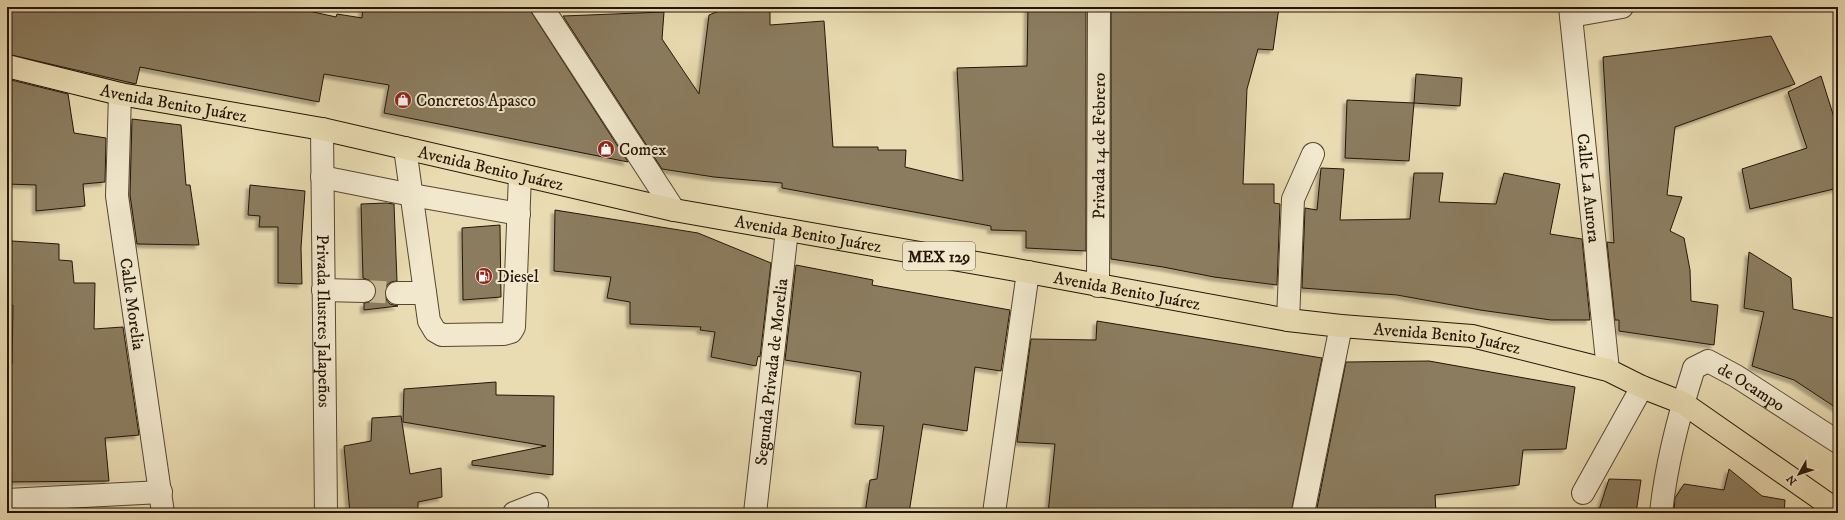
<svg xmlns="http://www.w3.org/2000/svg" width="1845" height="520" font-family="'IM FELL DW Pica',serif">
<defs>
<filter id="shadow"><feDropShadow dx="-3.5" dy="3.5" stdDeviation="1" flood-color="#0004"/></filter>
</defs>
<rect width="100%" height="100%" fill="#eadcb2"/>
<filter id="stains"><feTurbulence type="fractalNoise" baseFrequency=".005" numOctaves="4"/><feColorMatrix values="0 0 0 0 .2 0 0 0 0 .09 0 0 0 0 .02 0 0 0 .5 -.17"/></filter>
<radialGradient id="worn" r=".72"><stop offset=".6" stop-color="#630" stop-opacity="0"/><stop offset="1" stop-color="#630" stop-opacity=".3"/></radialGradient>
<g fill="#8b7c5f" stroke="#241506" filter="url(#shadow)">
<path d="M 7,7 L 291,7 L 336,17 L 337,14 L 362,18 L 363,7 L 528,7 L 628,162 L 384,113 L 389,85 L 324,74 L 319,102 L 140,67 L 136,84 L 7,54 Z"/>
<path d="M 729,7 L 770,7 L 770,25 L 824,21 L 833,147 L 878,147 L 878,150 L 906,150 L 905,167 L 963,181 L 957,68 L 1027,66 L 1028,7 L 1086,7 L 1086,251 L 1026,248 L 1026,231 L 991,230 L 991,226 L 782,188 L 782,183 L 714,177 L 662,169 L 563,16 L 664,12 L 662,39 L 699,94 L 709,15 Z"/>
<path d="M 1111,7 L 1279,7 L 1273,50 L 1258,49 L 1247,89 L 1243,184 L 1274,184 L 1274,203 L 1280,204 L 1277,285 L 1214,277 L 1163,267 L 1111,259 Z"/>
<path d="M 1771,36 L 1795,84 L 1675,127 L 1667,195 L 1682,197 L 1670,231 L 1684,238 L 1690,270 L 1691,301 L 1718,305 L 1714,345 L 1619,331 L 1619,320 L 1615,320 L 1607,242 L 1614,243 L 1603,57 Z"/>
<path d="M 1416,74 L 1462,78 L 1460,106 L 1414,103 Z"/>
<path d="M 1821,76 L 1838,130 L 1838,188 L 1750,209 L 1742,169 L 1807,148 L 1788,92 Z"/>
<path d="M 7,79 L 68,94 L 74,133 L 106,138 L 105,182 L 83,184 L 85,206 L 36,211 L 36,185 L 7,184 Z"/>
<path d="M 1347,100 L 1414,103 L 1409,161 L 1345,158 Z"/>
<path d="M 132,119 L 181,125 L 186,185 L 190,185 L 199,245 L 137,244 L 130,195 Z"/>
<path d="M 1321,168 L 1344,169 L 1340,220 L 1410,219 L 1414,173 L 1443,173 L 1439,202 L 1496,204 L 1504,173 L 1560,184 L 1550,234 L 1582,239 L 1590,320 L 1551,320 L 1480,310 L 1397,295 L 1302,288 L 1305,208 L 1317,210 Z"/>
<path d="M 250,185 L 305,191 L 301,248 L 302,284 L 278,283 L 278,227 L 259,227 L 260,216 L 248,215 Z"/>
<path d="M 386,203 L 394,204 L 397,281 L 391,282 L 386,286 L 385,293 L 386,299 L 390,304 L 398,306 L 364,310 L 364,303 L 370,302 L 374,298 L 376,291 L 375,285 L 371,281 L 363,278 L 361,204 Z"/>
<path d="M 555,210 L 698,233 L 771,263 L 760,357 L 758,356 L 756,366 L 711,357 L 715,332 L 700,330 L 701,327 L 630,324 L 630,302 L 607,298 L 611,277 L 554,271 Z"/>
<path d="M 500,225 L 501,297 L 463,300 L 462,228 Z"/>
<path d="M 12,241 L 59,244 L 59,260 L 72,261 L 74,283 L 95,283 L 94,329 L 123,327 L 139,435 L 105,438 L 109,481 L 7,482 L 7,375 L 8,364 L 12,364 L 13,305 L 7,306 L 7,253 L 10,254 Z"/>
<path d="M 1749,252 L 1791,278 L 1793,309 L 1838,319 L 1838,409 L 1794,380 L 1752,366 L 1764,312 L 1744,308 Z"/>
<path d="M 796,265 L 873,280 L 872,285 L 1010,310 L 1001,371 L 975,367 L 967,431 L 923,424 L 909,513 L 865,513 L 870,480 L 877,479 L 884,426 L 855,424 L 861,372 L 785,360 Z"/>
<path d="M 1097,321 L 1322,358 L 1291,513 L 1048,513 L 1055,444 L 1017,442 L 1031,339 L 1096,340 Z"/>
<path d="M 1429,361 L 1575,387 L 1566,449 L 1523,450 L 1519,485 L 1435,495 L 1436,513 L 1316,513 L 1346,362 Z"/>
<path d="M 496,382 L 496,395 L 554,396 L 553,475 L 472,465 L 472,461 L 546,446 L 403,422 L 404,389 Z"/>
<path d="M 401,416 L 410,474 L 441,468 L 442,497 L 418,502 L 418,513 L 350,513 L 344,446 L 371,441 L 372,418 Z"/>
<path d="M 1729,469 L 1762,496 L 1785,500 L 1784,513 L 1674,513 L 1675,498 L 1684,484 L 1724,490 Z"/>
<path d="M 1609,479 L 1641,480 L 1636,513 L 1598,513 Z"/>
</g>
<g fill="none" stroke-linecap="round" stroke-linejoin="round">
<path stroke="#ccbe98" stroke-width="22" stroke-dasharray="22 11" stroke-linecap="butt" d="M 364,291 L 397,293"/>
<g stroke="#564731" stroke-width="24">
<g id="minor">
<path d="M 542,7 L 674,210"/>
<path id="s1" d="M 1570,7 L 1608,370"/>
<path d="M 1571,16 L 1622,7"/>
<path id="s2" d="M 120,94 L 117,196 L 163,513"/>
<path id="s3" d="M 322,129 L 326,513"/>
<path d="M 405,148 L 429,321 L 435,331 L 442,335 L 504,334 L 511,332 L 514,327 L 520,175"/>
<path d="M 322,177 L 412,195 L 519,214"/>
<path id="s4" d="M 1098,286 L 1099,7"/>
<path d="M 323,290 L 364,291"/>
<path d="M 397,293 L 425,293"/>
<path d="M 1288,320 L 1293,199 L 1313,154"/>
<path d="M 1583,493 L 1642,387"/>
<path d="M 7,500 L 161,492"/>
<path d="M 514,513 L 537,504"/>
<path id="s5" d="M 755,513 L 787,230"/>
<path d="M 994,513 L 1028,272"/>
<path d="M 1303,513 L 1341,326"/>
<path id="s6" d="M 1661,513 C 1666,464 1679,415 1694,368 L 1708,361 L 1736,376 L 1838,442"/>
</g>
</g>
<g stroke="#241506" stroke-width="24">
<g id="major">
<path id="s7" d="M 7,66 L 120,94 L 322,129 L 674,210 L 1028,272 L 1288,320 L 1341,326 L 1472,336 L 1608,370 L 1642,387 L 1683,403 L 1838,511"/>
</g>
</g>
<use href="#minor" stroke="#f1e8cd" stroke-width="22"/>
<use href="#major" stroke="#eadcb2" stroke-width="22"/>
</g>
<defs>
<g id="shop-disc" transform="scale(0.9)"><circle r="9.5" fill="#8f2418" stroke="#f1e8cd"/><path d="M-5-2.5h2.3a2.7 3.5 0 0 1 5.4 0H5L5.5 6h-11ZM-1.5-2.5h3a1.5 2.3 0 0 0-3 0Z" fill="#fff"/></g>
<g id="fuel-disc" transform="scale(0.9)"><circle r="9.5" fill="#8f2418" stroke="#f1e8cd"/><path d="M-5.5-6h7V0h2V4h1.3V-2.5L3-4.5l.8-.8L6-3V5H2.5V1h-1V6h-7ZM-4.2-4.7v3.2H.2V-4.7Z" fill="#fff"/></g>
</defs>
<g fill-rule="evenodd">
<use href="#shop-disc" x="403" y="100"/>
<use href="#shop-disc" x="606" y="149"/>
<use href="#fuel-disc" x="484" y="276"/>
</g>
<g text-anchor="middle" stroke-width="4" stroke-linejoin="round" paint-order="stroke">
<rect fill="#f1e8cd" stroke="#625442" stroke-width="1" x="903" y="242" width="72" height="28" rx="3"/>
<g font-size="16" font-weight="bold" fill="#241506">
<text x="939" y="262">MEX 129</text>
</g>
<g font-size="17" fill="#241506" stroke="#f1e8cd" text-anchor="start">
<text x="416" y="106">Concretos Apasco</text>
<text x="619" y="155">Comex</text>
<text x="497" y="282">Diesel</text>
</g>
<g font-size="17" fill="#241506" stroke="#f1e8cd">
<text dy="6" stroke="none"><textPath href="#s7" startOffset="171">Avenida Benito Juárez</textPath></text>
<text dy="6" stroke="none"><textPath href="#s4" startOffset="140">Privada 14 de Febrero</textPath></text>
<text dy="6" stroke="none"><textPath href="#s7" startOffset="495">Avenida Benito Juárez</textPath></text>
<text dy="6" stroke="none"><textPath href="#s1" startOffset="182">Calle La Aurora</textPath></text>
<text dy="6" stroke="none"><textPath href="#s7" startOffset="819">Avenida Benito Juárez</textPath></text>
<text dy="6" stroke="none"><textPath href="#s7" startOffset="1143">Avenida Benito Juárez</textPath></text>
<text dy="6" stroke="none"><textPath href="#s2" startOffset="211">Calle Morelia</textPath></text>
<text dy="6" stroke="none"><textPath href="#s3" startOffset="192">Privada Ilustres Jalapeños</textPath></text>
<text dy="6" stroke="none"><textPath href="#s7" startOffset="1467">Avenida Benito Juárez</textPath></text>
<text dy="6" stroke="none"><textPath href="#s5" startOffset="142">Segunda Privada de Morelia</textPath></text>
<text dy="6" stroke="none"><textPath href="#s6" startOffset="215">de Ocampo</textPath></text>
</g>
</g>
<rect width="1845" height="520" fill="none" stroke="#eadcb2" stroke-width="24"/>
<rect x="8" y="8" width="1829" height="504" fill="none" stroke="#241506" stroke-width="2"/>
<rect x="12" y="12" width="1821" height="496" fill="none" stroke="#241506"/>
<g transform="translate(1799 474) rotate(231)" stroke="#f1e8cd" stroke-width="3" paint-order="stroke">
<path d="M0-3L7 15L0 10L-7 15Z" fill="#241506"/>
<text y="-6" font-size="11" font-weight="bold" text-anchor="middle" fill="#241506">N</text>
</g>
<rect width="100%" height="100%" filter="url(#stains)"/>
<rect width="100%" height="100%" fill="url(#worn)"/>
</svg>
